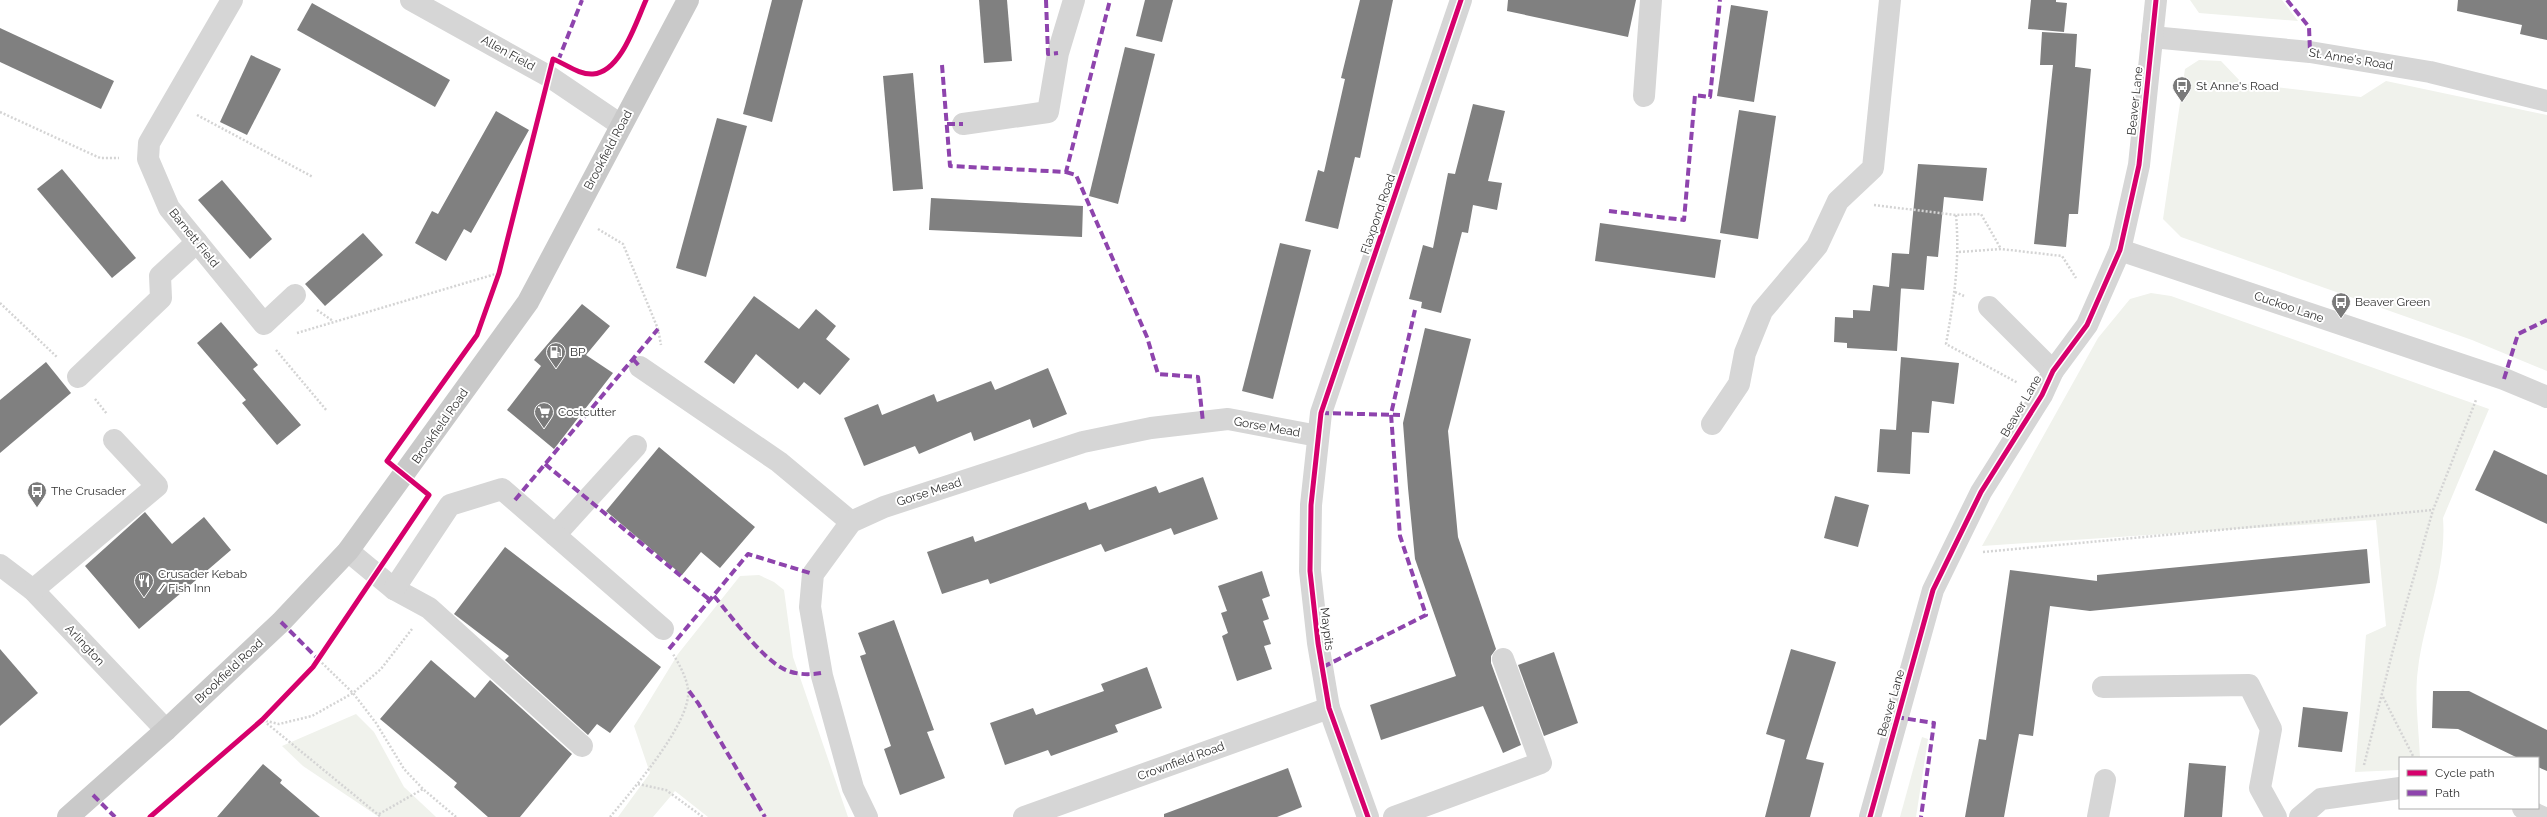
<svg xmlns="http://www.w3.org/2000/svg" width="2547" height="817" font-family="Raleway,sans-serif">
<rect width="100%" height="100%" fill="#fff"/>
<g fill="#f0f2ec">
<path d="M 2190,0 L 2282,0 L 2298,21 L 2199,13 Z"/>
<path d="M 2199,60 L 2221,61 L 2242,83 L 2361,97 L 2386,81 L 2547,115 L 2547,371 L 2472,340 L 2181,237 L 2163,219 L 2185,69 Z"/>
<path d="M 2151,293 L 2171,296 L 2489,409 L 2443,518 C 2447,570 2424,619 2418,669 C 2414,696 2419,730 2420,758 L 2400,758 L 2400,770 L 2355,772 L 2366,635 L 2386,626 L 2376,520 L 1982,546 L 2098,338 L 2130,299 Z"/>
<path d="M 759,575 L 774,582 L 784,590 L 793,657 L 848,817 L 708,817 L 675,791 L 653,817 L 618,817 L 650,773 L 634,726 L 678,654 L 740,576 Z"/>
<path d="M 356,714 L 374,732 L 404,787 L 436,817 L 379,817 L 303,766 L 282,746 Z"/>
<path d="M 1922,737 L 1928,739 L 1916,817 L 1900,817 Z"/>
</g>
<g fill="#808080">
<path d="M 772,0 L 803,0 L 772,122 L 743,114 Z"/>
<path d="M 979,0 L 1007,0 L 1012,61 L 984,63 Z"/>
<path d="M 1145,0 L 1173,0 L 1162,42 L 1136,36 Z"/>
<path d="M 1360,0 L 1393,0 L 1360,158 L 1355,157 L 1338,229 L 1305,221 L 1318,170 L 1324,172 L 1345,79 L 1341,78 Z"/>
<path d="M 1508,0 L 1636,0 L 1628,37 L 1507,11 Z"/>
<path d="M 2031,0 L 2056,0 L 2056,2 L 2067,3 L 2064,32 L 2028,29 Z"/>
<path d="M 2458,0 L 2547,0 L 2547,40 L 2520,34 L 2522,25 L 2457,11 Z"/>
<path d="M 312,3 L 450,80 L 435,107 L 297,30 Z"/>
<path d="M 1731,5 L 1768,11 L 1754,102 L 1717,96 Z"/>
<path d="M 0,28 L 114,81 L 101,109 L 0,62 Z"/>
<path d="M 2042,32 L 2077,34 L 2075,67 L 2069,66 L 2091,69 L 2078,214 L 2069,214 L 2066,247 L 2034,244 L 2053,65 L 2040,65 Z"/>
<path d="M 1125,47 L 1155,54 L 1118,204 L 1089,196 Z"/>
<path d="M 251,55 L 281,69 L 247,135 L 220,122 Z"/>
<path d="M 913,73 L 923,189 L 893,191 L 883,76 Z"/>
<path d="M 1473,104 L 1505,111 L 1488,181 L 1502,183 L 1497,210 L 1473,205 L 1468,233 L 1462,232 L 1441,313 L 1421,308 L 1422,302 L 1409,299 L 1423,245 L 1433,248 L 1448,173 L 1455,174 Z"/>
<path d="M 1739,110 L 1776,116 L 1758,239 L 1720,233 Z"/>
<path d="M 496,111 L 529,130 L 471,233 L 464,229 L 446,261 L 415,243 L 432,211 L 438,214 Z"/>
<path d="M 717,118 L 747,126 L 706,277 L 676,268 Z"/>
<path d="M 1918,164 L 1987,168 L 1983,201 L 1944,197 L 1938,257 L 1927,256 L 1924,290 L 1896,288 L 1901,288 L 1897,351 L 1847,348 L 1847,343 L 1834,342 L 1835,317 L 1853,318 L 1853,310 L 1870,311 L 1873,285 L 1889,287 L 1892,253 L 1909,254 Z"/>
<path d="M 62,169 L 136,258 L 112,278 L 37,189 Z"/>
<path d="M 222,180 L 272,239 L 250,259 L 198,200 Z"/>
<path d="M 931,198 L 1083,206 L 1082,237 L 929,230 Z"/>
<path d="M 1600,223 L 1721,240 L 1715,278 L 1595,261 Z"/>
<path d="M 363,233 L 383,255 L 325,306 L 305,284 Z"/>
<path d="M 1280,243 L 1311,250 L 1273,399 L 1242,391 Z"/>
<path d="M 754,296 L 799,329 L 816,309 L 836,326 L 826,339 L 850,359 L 820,395 L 804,382 L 798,389 L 756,354 L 734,384 L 704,362 Z"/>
<path d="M 582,304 L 610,326 L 586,355 L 613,373 L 554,449 L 507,410 L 541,366 L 534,360 Z"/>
<path d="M 221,322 L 258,365 L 253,369 L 301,425 L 277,445 L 242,403 L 246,400 L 197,343 Z"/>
<path d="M 1425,328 L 1471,339 L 1448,431 L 1458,537 L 1496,649 L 1491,656 L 1491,663 L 1521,745 L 1503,753 L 1483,706 L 1381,740 L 1370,705 L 1456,676 L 1415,559 L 1408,488 L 1403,423 Z"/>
<path d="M 1901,357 L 1959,363 L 1954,404 L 1932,401 L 1929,433 L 1912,432 L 1910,474 L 1877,472 L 1880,429 L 1896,430 Z"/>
<path d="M 46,362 L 71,393 L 0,453 L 0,400 Z"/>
<path d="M 1048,368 L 1067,414 L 1033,428 L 1030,419 L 974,441 L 971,432 L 919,454 L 915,446 L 864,466 L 844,418 L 878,404 L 882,415 L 934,394 L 937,402 L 991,381 L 995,390 Z"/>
<path d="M 659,447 L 755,527 L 720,568 L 701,552 L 682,575 L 606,511 Z"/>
<path d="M 2494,450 L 2547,475 L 2547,524 L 2475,490 Z"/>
<path d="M 1203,477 L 1218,519 L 1174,535 L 1171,528 L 1105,552 L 1101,544 L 990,584 L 988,579 L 942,594 L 927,552 L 973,536 L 975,542 L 1086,502 L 1089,510 L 1156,486 L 1159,493 Z"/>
<path d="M 1835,496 L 1869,505 L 1858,547 L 1824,538 Z"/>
<path d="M 145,512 L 172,544 L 204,517 L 231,550 L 139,629 L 85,566 Z"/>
<path d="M 505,547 L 661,667 L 610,733 L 597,724 L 588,735 L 505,660 L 509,656 L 454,614 Z"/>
<path d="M 2367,549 L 2370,583 L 2090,611 L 2050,606 L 2033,736 L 2019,734 L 2004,817 L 1965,817 L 1979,739 L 1986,740 L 2010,570 L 2097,581 L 2097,575 Z"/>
<path d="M 1262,571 L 1270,596 L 1262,599 L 1269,619 L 1263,621 L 1271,644 L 1264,646 L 1272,669 L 1237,681 L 1222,636 L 1228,633 L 1221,613 L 1227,611 L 1218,586 Z"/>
<path d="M 894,620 L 934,730 L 927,732 L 945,778 L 900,795 L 884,749 L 891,746 L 860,656 L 866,654 L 858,633 Z"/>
<path d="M 0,649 L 38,693 L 0,726 Z"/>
<path d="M 1791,649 L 1836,662 L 1806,759 L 1824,763 L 1810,817 L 1765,817 L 1785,740 L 1766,734 Z"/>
<path d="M 1554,652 L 1578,723 L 1544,736 L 1518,665 Z"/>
<path d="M 431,660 L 475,698 L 490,680 L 572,754 L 520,817 L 488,817 L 454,787 L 457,783 L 380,719 Z"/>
<path d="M 1147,667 L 1162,708 L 1115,725 L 1118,732 L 1051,756 L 1048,750 L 1005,765 L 990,723 L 1033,708 L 1036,715 L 1104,691 L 1101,684 Z"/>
<path d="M 2433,691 L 2469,691 L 2547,730 L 2547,771 L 2538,767 L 2538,758 L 2518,758 L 2458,729 L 2432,728 Z"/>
<path d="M 2303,707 L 2348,712 L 2342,752 L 2298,747 Z"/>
<path d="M 2189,763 L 2226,766 L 2222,817 L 2184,817 Z"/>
<path d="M 263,764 L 282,780 L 280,783 L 320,817 L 217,817 Z"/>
<path d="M 1288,768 L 1302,807 L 1277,817 L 1164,817 L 1164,814 Z"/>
</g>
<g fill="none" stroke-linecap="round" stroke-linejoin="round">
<g stroke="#d4d4d4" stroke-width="2.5" stroke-dasharray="2 2" stroke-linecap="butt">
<path d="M 0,112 L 100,158 L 119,158"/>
<path d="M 197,115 L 313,177"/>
<path d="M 1874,205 L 1956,215 L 1981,214 L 2001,249"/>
<path d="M 1956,215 C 1960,262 1954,299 1946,344 L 2018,383"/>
<path d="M 598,229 L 623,244 L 658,329 L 661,345"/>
<path d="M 1959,252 L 2001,249 L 2062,256 L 2076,278"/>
<path d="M 1955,292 L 1964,296"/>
<path d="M 0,303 L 58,358"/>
<path d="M 317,310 L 333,321"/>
<path d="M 297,333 L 499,273"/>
<path d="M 276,350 L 327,411"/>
<path d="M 95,399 L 107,414"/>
<path d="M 1983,552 L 2433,510"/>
<path d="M 319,660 L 353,693 L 376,723 L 404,769 L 423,789 L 456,817"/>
<path d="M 2383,697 L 2414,758"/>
<path d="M 262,720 L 279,724 L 312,716 L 353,693 L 381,669 L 412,629"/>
<path d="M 264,721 L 381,817"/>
<path d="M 2364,765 L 2393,650 L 2433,510 L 2476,400"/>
<path d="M 638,784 L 666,790 L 703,817"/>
<path d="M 379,814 L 423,789"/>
<path d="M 610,817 C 630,793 692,722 688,690 C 687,678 679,664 673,654"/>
</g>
<g stroke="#d6d6d6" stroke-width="22">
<path d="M 232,0 L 149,143 L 148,159 L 169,208 L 264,324 L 295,295"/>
<path d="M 411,0 L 550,77 L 621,125"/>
<path d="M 2152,37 L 2310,52 L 2430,72 L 2547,101"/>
<path d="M 1644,96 L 1651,0"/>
<path d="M 963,124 L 1048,112 L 1058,53 L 1074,0"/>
<path d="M 2120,250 L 2504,379 L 2547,397"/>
<path d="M 1989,307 L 2053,371"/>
<path d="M 640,367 L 779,462 L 851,522"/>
<path d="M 78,377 L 161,298 L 160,276 L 197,242"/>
<path d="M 1712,424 L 1739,384 L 1745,353 L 1762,311 L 1817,246 L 1838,201 L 1873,168 L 1890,0"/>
<path d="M 555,535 L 636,446"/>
<path d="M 348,551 L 394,589 L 429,608 L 582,746"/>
<path d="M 0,565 L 33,590 L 166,730"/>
<path d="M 394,589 L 450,505 L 502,489 L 663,629"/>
<path d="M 33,590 L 157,486 L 114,440"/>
<path d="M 2103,687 L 2249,685 L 2271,729 L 2260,788 L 2276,817"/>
<path d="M 2523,808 L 2542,817"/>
<path d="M 867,817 L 853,788 L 822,676 L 810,607 L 813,574 L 851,522 L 884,507 L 1083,442 L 1151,428 L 1228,419 L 1318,436"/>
<path d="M 1024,817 L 1329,708"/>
<path d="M 1368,817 L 1329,708 L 1318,643 L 1310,571 L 1311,505 L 1321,413 L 1461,0"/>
<path d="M 1394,817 L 1541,763 L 1503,659"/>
<path d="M 1870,817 L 1933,590 L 1981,492 L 2042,395 L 2053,371 L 2087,325 L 2120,250 L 2139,165 L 2156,0"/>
<path d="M 2098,817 L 2105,780"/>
<path d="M 2300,817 L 2321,799 L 2400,788"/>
</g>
<path stroke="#c9c9c9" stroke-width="22" d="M 68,817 L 166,730 L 281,622 L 348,551 L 528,302 L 688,0"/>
<g stroke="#8e44ad" stroke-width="4" stroke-dasharray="8 4" stroke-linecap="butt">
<path d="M 1046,0 L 1048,54 L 1058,53"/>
<path d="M 2287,0 L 2309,27 L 2310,52"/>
<path d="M 558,61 L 582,0"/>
<path d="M 942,65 L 950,166 L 1066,172 L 1110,0"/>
<path d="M 947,124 L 963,124"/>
<path d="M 1066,172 L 1076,175 L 1147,337 L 1158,374 L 1198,377 L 1203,422"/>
<path d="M 1609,211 L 1684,220 L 1695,95 L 1710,97 L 1720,0"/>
<path d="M 633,359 L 640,367"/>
<path d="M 2504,379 L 2518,334 L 2547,320"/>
<path d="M 1321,413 L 1400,415"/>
<path d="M 545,464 L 710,600"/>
<path d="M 515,500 L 658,329"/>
<path d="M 714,596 C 731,616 760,656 782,668 C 794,675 809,675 821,673"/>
<path d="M 281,622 L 319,660"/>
<path d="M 669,649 L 748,554 L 813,574"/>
<path d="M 1323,667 L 1426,615 L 1400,536 L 1391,414 L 1415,310"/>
<path d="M 689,691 L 698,703 L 765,817"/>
<path d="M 1896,717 L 1934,723 L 1921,817"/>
<path d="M 93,795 L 115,817"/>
</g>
<g stroke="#fff" stroke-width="8">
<g id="cycleway">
<path d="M 150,817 L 262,720 L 313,667 L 429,495 L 387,461 L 477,335 L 499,273 L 553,59 C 566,64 579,75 593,74 C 621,72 636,22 646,0"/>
<path d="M 1368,817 L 1329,708 L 1318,643 L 1310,571 L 1311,505 L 1321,413 L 1461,0"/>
<path d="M 1870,817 L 1933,590 L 1981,492 L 2042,395 L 2053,371 L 2087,325 L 2120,250 L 2139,165 L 2156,0"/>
</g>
</g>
<use href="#cycleway" stroke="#d6006c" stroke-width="5"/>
</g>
<defs>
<g id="bus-pin" transform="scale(1)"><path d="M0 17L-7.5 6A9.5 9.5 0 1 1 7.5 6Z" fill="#7a7a7a" stroke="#fff"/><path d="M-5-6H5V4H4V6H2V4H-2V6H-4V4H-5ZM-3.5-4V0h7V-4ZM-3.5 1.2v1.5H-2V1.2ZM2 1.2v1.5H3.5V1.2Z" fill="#fff"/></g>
<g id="fuel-pin" transform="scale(1)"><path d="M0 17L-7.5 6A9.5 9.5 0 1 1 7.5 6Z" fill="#7a7a7a" stroke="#fff"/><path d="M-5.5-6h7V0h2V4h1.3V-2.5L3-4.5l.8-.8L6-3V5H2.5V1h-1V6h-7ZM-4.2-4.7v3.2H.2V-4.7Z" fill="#fff"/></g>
<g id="supermarket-pin" transform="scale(1)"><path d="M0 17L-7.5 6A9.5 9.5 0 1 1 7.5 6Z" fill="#7a7a7a" stroke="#fff"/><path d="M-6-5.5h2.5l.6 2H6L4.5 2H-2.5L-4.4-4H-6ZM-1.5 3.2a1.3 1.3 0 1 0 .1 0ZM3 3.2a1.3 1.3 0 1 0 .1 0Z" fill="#fff"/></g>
<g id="restaurant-pin" transform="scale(1)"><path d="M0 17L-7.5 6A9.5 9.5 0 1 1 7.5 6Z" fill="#7a7a7a" stroke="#fff"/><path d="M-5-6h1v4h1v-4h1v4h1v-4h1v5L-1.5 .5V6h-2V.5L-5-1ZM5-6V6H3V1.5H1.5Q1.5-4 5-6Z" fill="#fff"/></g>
</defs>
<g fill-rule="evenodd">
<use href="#bus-pin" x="2182" y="86"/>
<use href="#bus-pin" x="2341" y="302"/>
<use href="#fuel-pin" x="556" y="352"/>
<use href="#supermarket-pin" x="544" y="412"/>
<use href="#bus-pin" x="37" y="491"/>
<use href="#restaurant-pin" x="144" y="581"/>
</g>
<g text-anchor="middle" stroke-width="4" stroke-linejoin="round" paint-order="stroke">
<g font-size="12" fill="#323232" stroke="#fff">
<text transform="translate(508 53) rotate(29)" y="4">Allen Field</text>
<text transform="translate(2351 59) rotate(9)" y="4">St. Anne's Road</text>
<text transform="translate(2135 101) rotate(-84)" y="4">Beaver Lane</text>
<text transform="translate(608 150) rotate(-62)" y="4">Brookfield Road</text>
<text transform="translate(1378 214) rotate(-71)" y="4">Flaxpond Road</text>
<text transform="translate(194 238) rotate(51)" y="4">Barnett Field</text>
<text transform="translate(2289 307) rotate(19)" y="4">Cuckoo Lane</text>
<text transform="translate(2021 406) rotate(-60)" y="4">Beaver Lane</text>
<text transform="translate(440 426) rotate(-55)" y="4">Brookfield Road</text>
<text transform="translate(1267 427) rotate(10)" y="4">Gorse Mead</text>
<text transform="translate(929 492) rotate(-18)" y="4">Gorse Mead</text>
<text transform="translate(1327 629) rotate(83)" y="4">Maypits</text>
<text transform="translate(85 645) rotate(47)" y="4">Arlington</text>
<text transform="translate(229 671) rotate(-43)" y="4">Brookfield Road</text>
<text transform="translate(1891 703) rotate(-74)" y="4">Beaver Lane</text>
<text transform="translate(1181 761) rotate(-20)" y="4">Crownfield Road</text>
</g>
<g font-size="12" fill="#323232" stroke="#fff" text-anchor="start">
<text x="2196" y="90">St Anne's Road</text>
<text x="2355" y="306">Beaver Green</text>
<text x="570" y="356">BP</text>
<text x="558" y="416">Costcutter</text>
<text x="51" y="495">The Crusader</text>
<text x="158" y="578">Crusader Kebab<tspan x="158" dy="14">/ Fish Inn</tspan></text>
</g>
</g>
<rect x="2399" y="757" width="140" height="52" fill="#ffffff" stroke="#adadad"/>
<rect x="2407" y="770" width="20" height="6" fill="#d6006c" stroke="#adadad"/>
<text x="2435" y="777" font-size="12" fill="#323232">Cycle path</text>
<rect x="2407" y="790" width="20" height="6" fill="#8e44ad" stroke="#adadad"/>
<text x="2435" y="797" font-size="12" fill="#323232">Path</text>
</svg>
